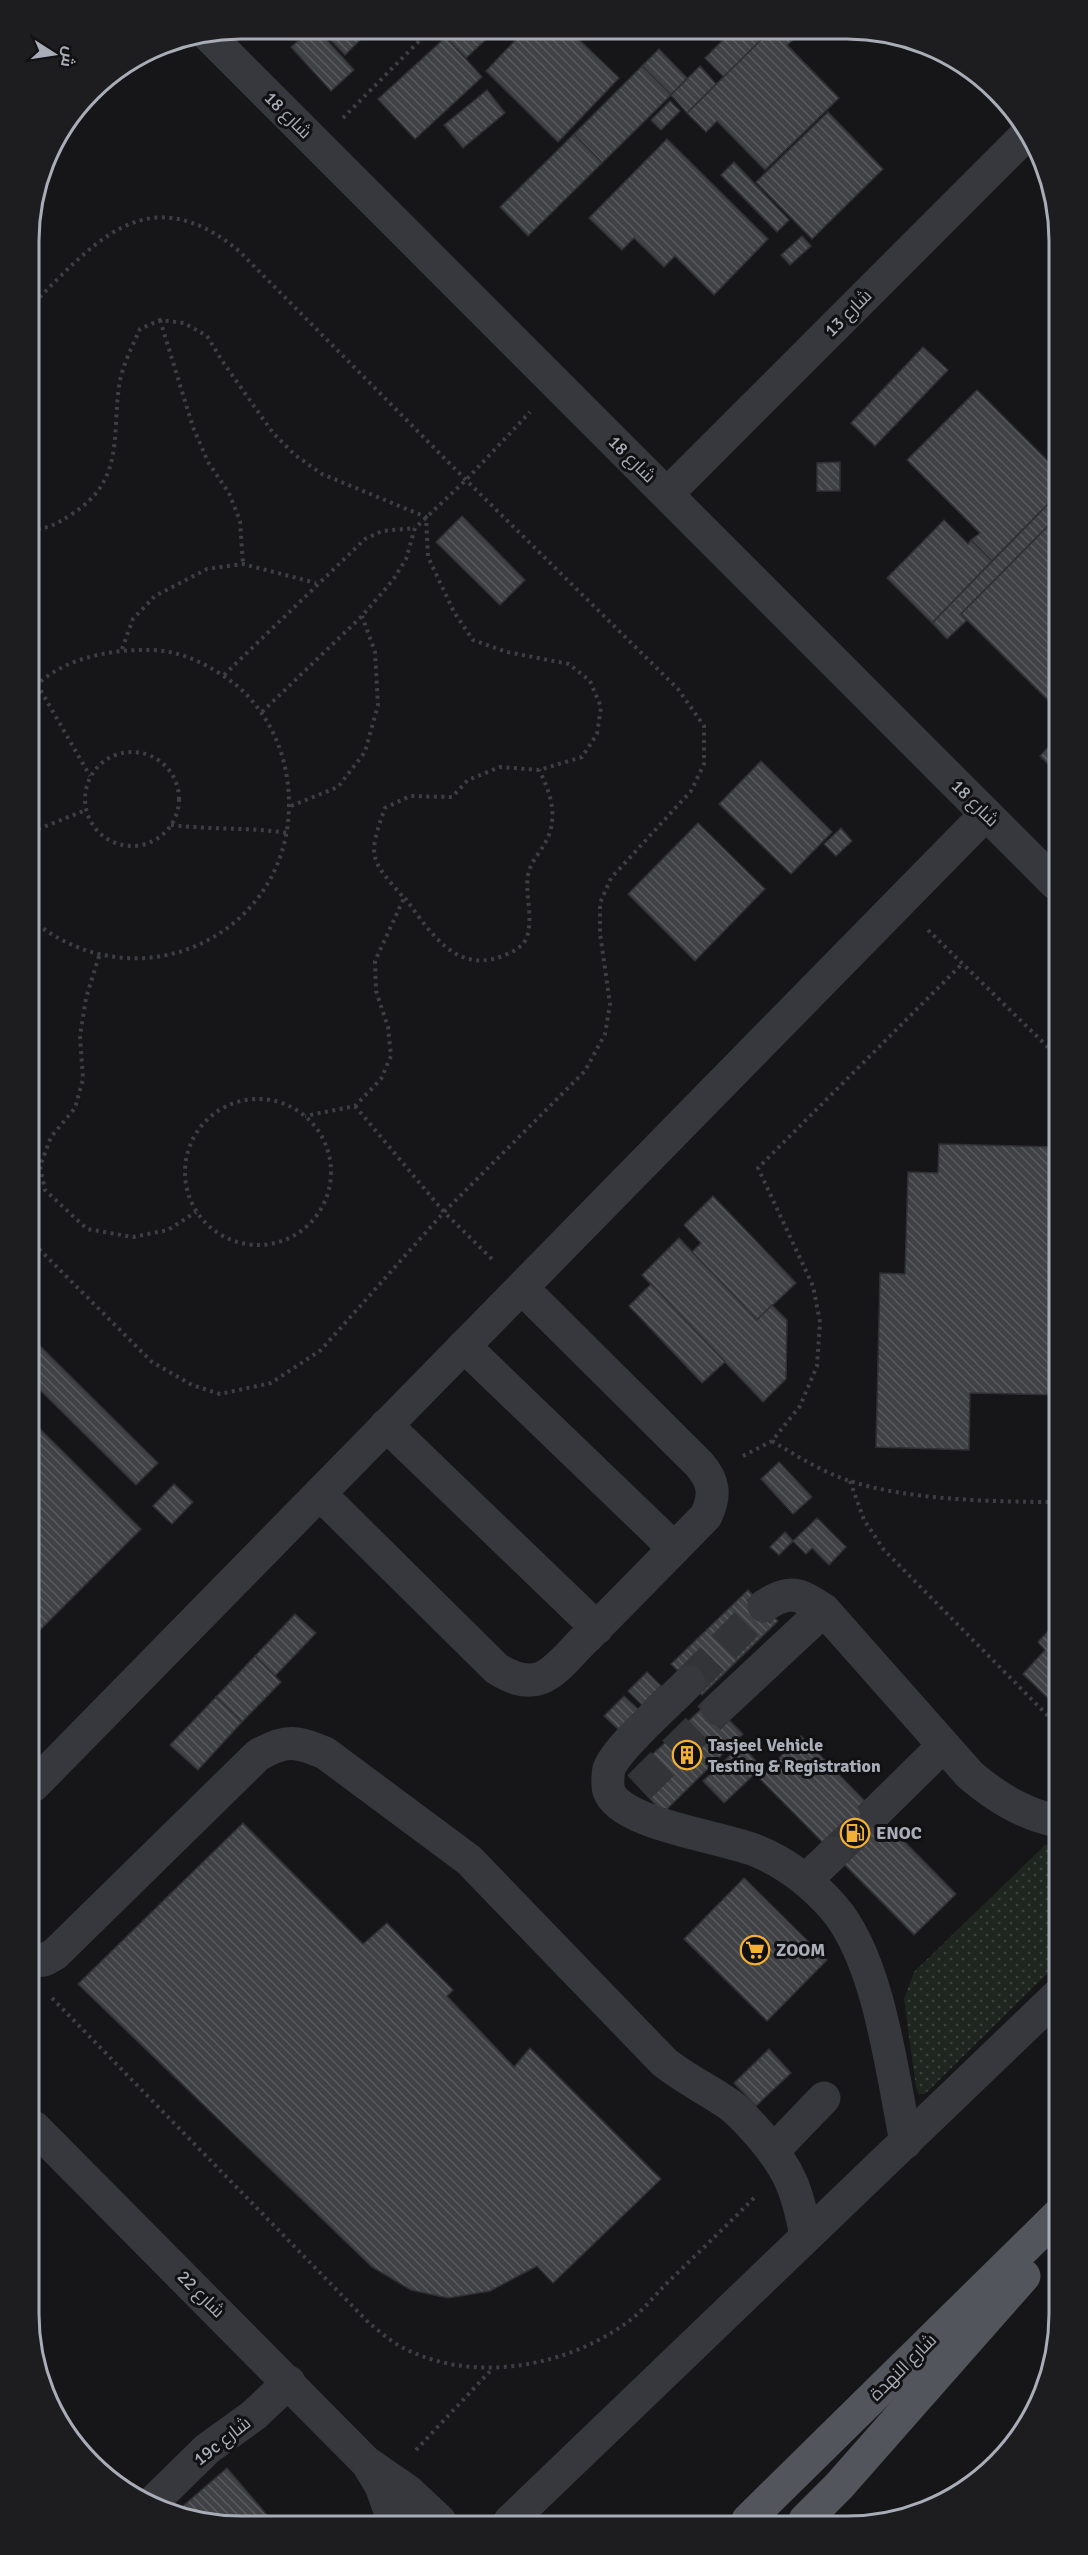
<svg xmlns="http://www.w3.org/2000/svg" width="1088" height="2555" font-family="Signika,Cairo,sans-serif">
<defs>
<pattern id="green-dots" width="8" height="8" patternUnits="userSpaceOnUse" patternTransform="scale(1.5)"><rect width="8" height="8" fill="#1e261f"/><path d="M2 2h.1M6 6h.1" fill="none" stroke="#3c433d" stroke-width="1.8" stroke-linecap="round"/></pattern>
<pattern id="building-back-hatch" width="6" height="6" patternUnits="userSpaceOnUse" patternTransform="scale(1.5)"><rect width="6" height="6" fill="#404145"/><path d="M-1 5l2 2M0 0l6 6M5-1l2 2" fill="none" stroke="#595a5e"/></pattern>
</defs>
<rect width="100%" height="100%" fill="#161618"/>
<path fill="url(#green-dots)" d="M 1058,1843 L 1058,1963 L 925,2094 L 919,2094 L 916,2087 L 904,1999 L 914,1972 L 1045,1845 Z"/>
<g fill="url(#building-back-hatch)" stroke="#303034" stroke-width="1.5">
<path d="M 312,29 L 317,29 L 354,70 L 331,91 L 291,47 Z"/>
<path d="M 320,29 L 371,29 L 345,55 Z"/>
<path d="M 453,30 L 496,30 L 466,58 L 446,37 Z"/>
<path d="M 525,30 L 570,31 L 619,78 L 558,142 L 486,71 Z"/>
<path d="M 731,32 L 769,32 L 724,77 L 705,58 Z"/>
<path d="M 769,32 L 783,32 L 792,41 L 787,45 L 839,98 L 765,170 L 717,121 L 706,132 L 687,113 Z"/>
<path d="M 446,37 L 482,77 L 415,139 L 378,99 Z"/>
<path d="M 659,49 L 687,78 L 671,95 L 642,66 Z"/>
<path d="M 642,66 L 671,95 L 602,163 L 574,134 Z"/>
<path d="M 700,66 L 716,84 L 687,113 L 671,95 Z"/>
<path d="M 487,90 L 505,113 L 463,148 L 444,125 Z"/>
<path d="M 670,101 L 680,111 L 661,130 L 651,120 Z"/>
<path d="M 828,112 L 883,169 L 812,239 L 756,182 Z"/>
<path d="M 574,134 L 602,163 L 528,236 L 500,207 Z"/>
<path d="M 667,139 L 768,239 L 714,295 L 675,256 L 664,267 L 634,238 L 622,250 L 589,218 Z"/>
<path d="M 734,162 L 789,220 L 777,232 L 721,175 Z"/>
<path d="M 802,236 L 811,246 L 790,265 L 781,255 Z"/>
<path d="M 923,347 L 948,370 L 875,446 L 851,423 Z"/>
<path d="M 977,390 L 1053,466 L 1053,499 L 992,561 L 971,540 L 980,533 L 907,460 Z"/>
<path d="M 840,462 L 840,491 L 817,491 L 817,463 Z"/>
<path d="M 1053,499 L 1053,521 L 961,614 L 967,620 L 947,639 L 932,623 Z"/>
<path d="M 462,516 L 525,580 L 500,605 L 436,542 Z"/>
<path d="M 944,520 L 968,544 L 971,540 L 992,561 L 932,623 L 887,578 Z"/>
<path d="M 1053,521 L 1054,704 L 1053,705 L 961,614 Z"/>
<path d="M 1054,741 L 1054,770 L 1040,756 Z"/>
<path d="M 761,761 L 832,832 L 791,874 L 719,804 Z"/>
<path d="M 698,823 L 765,889 L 695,961 L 628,894 Z"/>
<path d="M 841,828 L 852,841 L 836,856 L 824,844 Z"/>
<path d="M 939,1144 L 1055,1147 L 1056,1395 L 970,1393 L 969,1450 L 876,1447 L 880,1273 L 905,1274 L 908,1172 L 938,1173 Z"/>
<path d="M 713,1196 L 796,1283 L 757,1320 L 692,1252 L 701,1243 L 684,1225 Z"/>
<path d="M 679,1238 L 757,1320 L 772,1305 L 787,1320 L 786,1379 L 763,1402 L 642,1275 Z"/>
<path d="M 651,1284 L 725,1362 L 702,1383 L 629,1306 Z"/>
<path d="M 32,1338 L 158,1463 L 136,1485 L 33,1383 Z"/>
<path d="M 33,1422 L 141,1529 L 33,1637 Z"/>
<path d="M 779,1462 L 812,1497 L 793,1514 L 761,1479 Z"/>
<path d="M 174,1484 L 193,1502 L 172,1524 L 153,1506 Z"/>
<path d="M 817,1518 L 846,1547 L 829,1565 L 812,1548 L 806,1554 L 793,1541 Z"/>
<path d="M 785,1532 L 793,1541 L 779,1555 L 770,1547 Z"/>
<path d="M 748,1590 L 778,1621 L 702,1695 L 671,1664 Z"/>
<path d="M 295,1614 L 316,1633 L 275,1676 L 255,1656 Z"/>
<path d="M 1054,1625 L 1057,1628 L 1057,1707 L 1023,1674 L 1045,1650 L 1038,1642 Z"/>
<path d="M 255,1656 L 281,1682 L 242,1722 L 216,1697 Z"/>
<path d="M 647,1672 L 661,1686 L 642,1705 L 628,1691 Z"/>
<path d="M 624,1696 L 639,1710 L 619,1730 L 604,1716 Z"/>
<path d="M 216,1697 L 242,1722 L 198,1770 L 170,1745 Z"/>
<path d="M 710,1701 L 743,1734 L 663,1813 L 629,1776 Z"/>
<path d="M 801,1736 L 956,1894 L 914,1935 L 759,1778 Z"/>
<path d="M 741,1745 L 762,1767 L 724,1803 L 703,1781 Z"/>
<path d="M 243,1823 L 363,1944 L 387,1923 L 453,1990 L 447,1996 L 514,2067 L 530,2048 L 661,2179 L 553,2283 L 537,2266 L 490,2291 L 448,2298 L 411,2290 L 372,2267 L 78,1984 Z"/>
<path d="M 744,1878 L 827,1960 L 767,2021 L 684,1939 Z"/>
<path d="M 769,2049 L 791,2073 L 756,2106 L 734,2083 Z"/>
<path d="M 227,2468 L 273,2522 L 200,2522 L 177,2511 Z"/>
</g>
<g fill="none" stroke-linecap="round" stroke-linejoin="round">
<g stroke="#333438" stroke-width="33" stroke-dasharray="33 16" stroke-linecap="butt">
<path d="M 689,1682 L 764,1606"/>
<path d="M 639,1787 L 718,1709"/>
<path d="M 834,1853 L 876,1812"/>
</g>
<g stroke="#3d3f44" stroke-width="4" stroke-dasharray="3 4.5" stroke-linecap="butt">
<path d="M 343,118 L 430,30"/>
<path d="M 29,308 C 94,243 147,175 239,251 L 466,480 L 678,689 L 704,726 L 704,764 L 691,791 L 611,878 L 600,903 L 600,933 L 610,1004 L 605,1034 L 585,1071 L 444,1212 L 321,1350 L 271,1383 L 220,1394 L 192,1385 L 152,1362 L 32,1242"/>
<path d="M 160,320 L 193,427 L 208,462 L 229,493 L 240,521 L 243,564"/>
<path d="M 30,530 C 48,529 57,524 72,514 C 124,481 112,438 119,386 C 122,366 132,347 140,329 L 160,320 L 184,323 L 207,336 L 223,362 L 273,433 L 295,455 L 322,474 L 426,517 L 428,557 L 454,612 L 473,640 L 507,652 L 569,664 L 590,681 L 601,707 L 597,734 L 582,757 L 539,770 L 500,767 L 468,780 L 452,797 L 410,796 L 385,808 C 367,858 370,859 404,898 L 375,961 L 376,991 L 388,1027 L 391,1056 L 381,1079 L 355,1106 L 305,1116"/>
<path d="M 122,649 L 133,619 L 155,596 L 207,569 L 243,564 L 316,583"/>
<path d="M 224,675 L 365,539 L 382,531 L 415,528"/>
<path d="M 37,684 L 90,776"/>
<path d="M 30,692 C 58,659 109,649 150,650 C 181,650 212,666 236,685 C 264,708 282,743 287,778 C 309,925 144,1014 31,919"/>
<path d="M 262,712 L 362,616 L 393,580 L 406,559 L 415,528 L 466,480 L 530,412"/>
<circle cx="132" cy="799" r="47"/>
<path d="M 291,806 L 338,787 L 365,752 L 378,705 L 375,652 L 362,616"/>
<path d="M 171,825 C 210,830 249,827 288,833"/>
<path d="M 31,832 L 86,810"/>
<path d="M 405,898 C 429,930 454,973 500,957 C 510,953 521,949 526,939 C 535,918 523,892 529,871 C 532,861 540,852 545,843 C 559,819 551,793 539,770"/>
<path d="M 928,930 L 1055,1054"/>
<path d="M 99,956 L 86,998 L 80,1036 L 83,1079 L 75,1108 L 51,1137 L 40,1166 L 45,1190 L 87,1229 L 133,1237 L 168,1230 L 196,1212"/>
<circle cx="258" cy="1172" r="73"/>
<path d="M 355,1106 L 444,1212 L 494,1261"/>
<path d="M 772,1441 C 797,1456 822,1472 850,1481 C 907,1500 996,1502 1056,1502"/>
<path d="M 743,1456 L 772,1441 L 800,1406 L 817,1366 L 820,1322 L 813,1286 L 758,1168 L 962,964"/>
<path d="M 850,1481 L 864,1520 L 884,1550 L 1057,1725"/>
<path d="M 52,1998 L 369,2323 C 378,2330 388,2339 398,2345 C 467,2384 559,2369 622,2326 C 638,2316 652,2299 665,2285 C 695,2256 726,2226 756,2196"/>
<path d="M 416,2450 L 493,2368"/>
</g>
<g stroke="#37383d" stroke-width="33">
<path d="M 208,35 L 1055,883"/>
<path d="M 667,494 L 1029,132"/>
<path d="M 464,1346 L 674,1548"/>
<path d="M 386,1425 L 597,1628"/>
<path d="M 320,1494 L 497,1669 C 510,1677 525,1684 541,1678 C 558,1671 572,1651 586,1638 C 626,1598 666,1557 706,1516 C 716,1495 714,1481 699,1464 L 522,1288"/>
<path d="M 764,1606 C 790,1589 799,1593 824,1610 L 970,1775 C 996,1797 1023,1814 1057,1821"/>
<path d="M 689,1682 C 671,1701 617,1747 609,1769 C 608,1773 607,1787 609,1791 C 620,1825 725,1837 757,1851 C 786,1863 812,1883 833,1907 C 879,1959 892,2073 906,2142"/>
<path d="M 718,1709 L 824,1610"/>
<path d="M 34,1785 L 986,814"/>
<path d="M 876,1812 L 943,1746"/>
<path d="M 806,1880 L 834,1853"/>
<path d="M 34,1961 L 44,1960 L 55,1954 L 258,1755 C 286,1739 296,1741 325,1753 L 469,1860 L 664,2062 C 685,2079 709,2090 730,2105 C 742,2114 751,2125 760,2135 C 790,2170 797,2190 806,2235"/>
<path d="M 35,2128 L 366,2462 L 408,2491 L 440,2521"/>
<path d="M 773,2151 L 824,2098"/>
<path d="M 369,2466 L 381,2486 L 394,2522"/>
<path d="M 155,2500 L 207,2449 L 254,2415 L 289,2382"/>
<path d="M 510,2521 L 1058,1995"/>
</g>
<g stroke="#53555c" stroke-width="33">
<path d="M 748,2520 L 1059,2214"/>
<path d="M 805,2520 L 839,2486 L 1024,2276"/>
</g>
</g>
<defs>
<g id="building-ring" transform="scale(1.5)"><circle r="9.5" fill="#111113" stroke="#f2b134" stroke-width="1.5"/><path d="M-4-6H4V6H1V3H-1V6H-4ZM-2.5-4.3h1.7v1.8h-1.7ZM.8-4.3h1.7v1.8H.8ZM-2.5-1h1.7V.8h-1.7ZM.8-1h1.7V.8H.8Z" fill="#f2b134"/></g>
<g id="fuel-ring" transform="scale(1.5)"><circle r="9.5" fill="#111113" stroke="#f2b134" stroke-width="1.5"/><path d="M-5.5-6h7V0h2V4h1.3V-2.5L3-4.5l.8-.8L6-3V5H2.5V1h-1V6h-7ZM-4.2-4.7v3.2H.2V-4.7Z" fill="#f2b134"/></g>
<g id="supermarket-ring" transform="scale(1.5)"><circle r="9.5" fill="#111113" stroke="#f2b134" stroke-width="1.5"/><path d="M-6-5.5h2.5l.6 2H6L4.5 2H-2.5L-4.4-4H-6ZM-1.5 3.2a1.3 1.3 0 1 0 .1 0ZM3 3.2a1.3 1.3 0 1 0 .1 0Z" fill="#f2b134"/></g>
</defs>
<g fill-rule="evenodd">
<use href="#building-ring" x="687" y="1755"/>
<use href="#fuel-ring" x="855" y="1833"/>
<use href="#supermarket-ring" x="755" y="1950"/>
</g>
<g text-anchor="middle" stroke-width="6" stroke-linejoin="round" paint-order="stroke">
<g font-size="18" fill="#a8adb8" stroke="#111113">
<text transform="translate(288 115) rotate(45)" y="6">شارع 18</text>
<text transform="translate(848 313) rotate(-45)" y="6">شارع 13</text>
<text transform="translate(632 459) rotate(45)" y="6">شارع 18</text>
<text transform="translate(975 803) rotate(45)" y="6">شارع 18</text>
<text transform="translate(201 2294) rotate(45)" y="6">شارع 22</text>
<text transform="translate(903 2367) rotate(-45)" y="6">شارع النهدة</text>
<text transform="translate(222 2441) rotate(-38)" y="6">19c شارع</text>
</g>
<g font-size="18" font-weight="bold" fill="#a8adb8" stroke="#111113" text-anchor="start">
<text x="708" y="1751">Tasjeel Vehicle<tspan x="708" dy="21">Testing &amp; Registration</tspan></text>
<text x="876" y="1839">ENOC</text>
<text x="776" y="1956">ZOOM</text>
</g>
</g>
<path d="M0 0H1088V2555H0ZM241 39H847A202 202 0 0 1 1049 241V2314A202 202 0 0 1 847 2516H241A202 202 0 0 1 39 2314V241A202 202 0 0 1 241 39Z" fill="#1d1d20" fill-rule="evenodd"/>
<path fill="none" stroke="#a8adb8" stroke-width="3" d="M241 39H847A202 202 0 0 1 1049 241V2314A202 202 0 0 1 847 2516H241A202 202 0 0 1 39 2314V241A202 202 0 0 1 241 39Z"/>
<g transform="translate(54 54) rotate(102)" stroke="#111113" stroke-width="4.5" paint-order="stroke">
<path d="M0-4.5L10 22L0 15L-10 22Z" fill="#a8adb8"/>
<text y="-9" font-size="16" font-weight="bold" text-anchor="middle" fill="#a8adb8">ش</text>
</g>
</svg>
